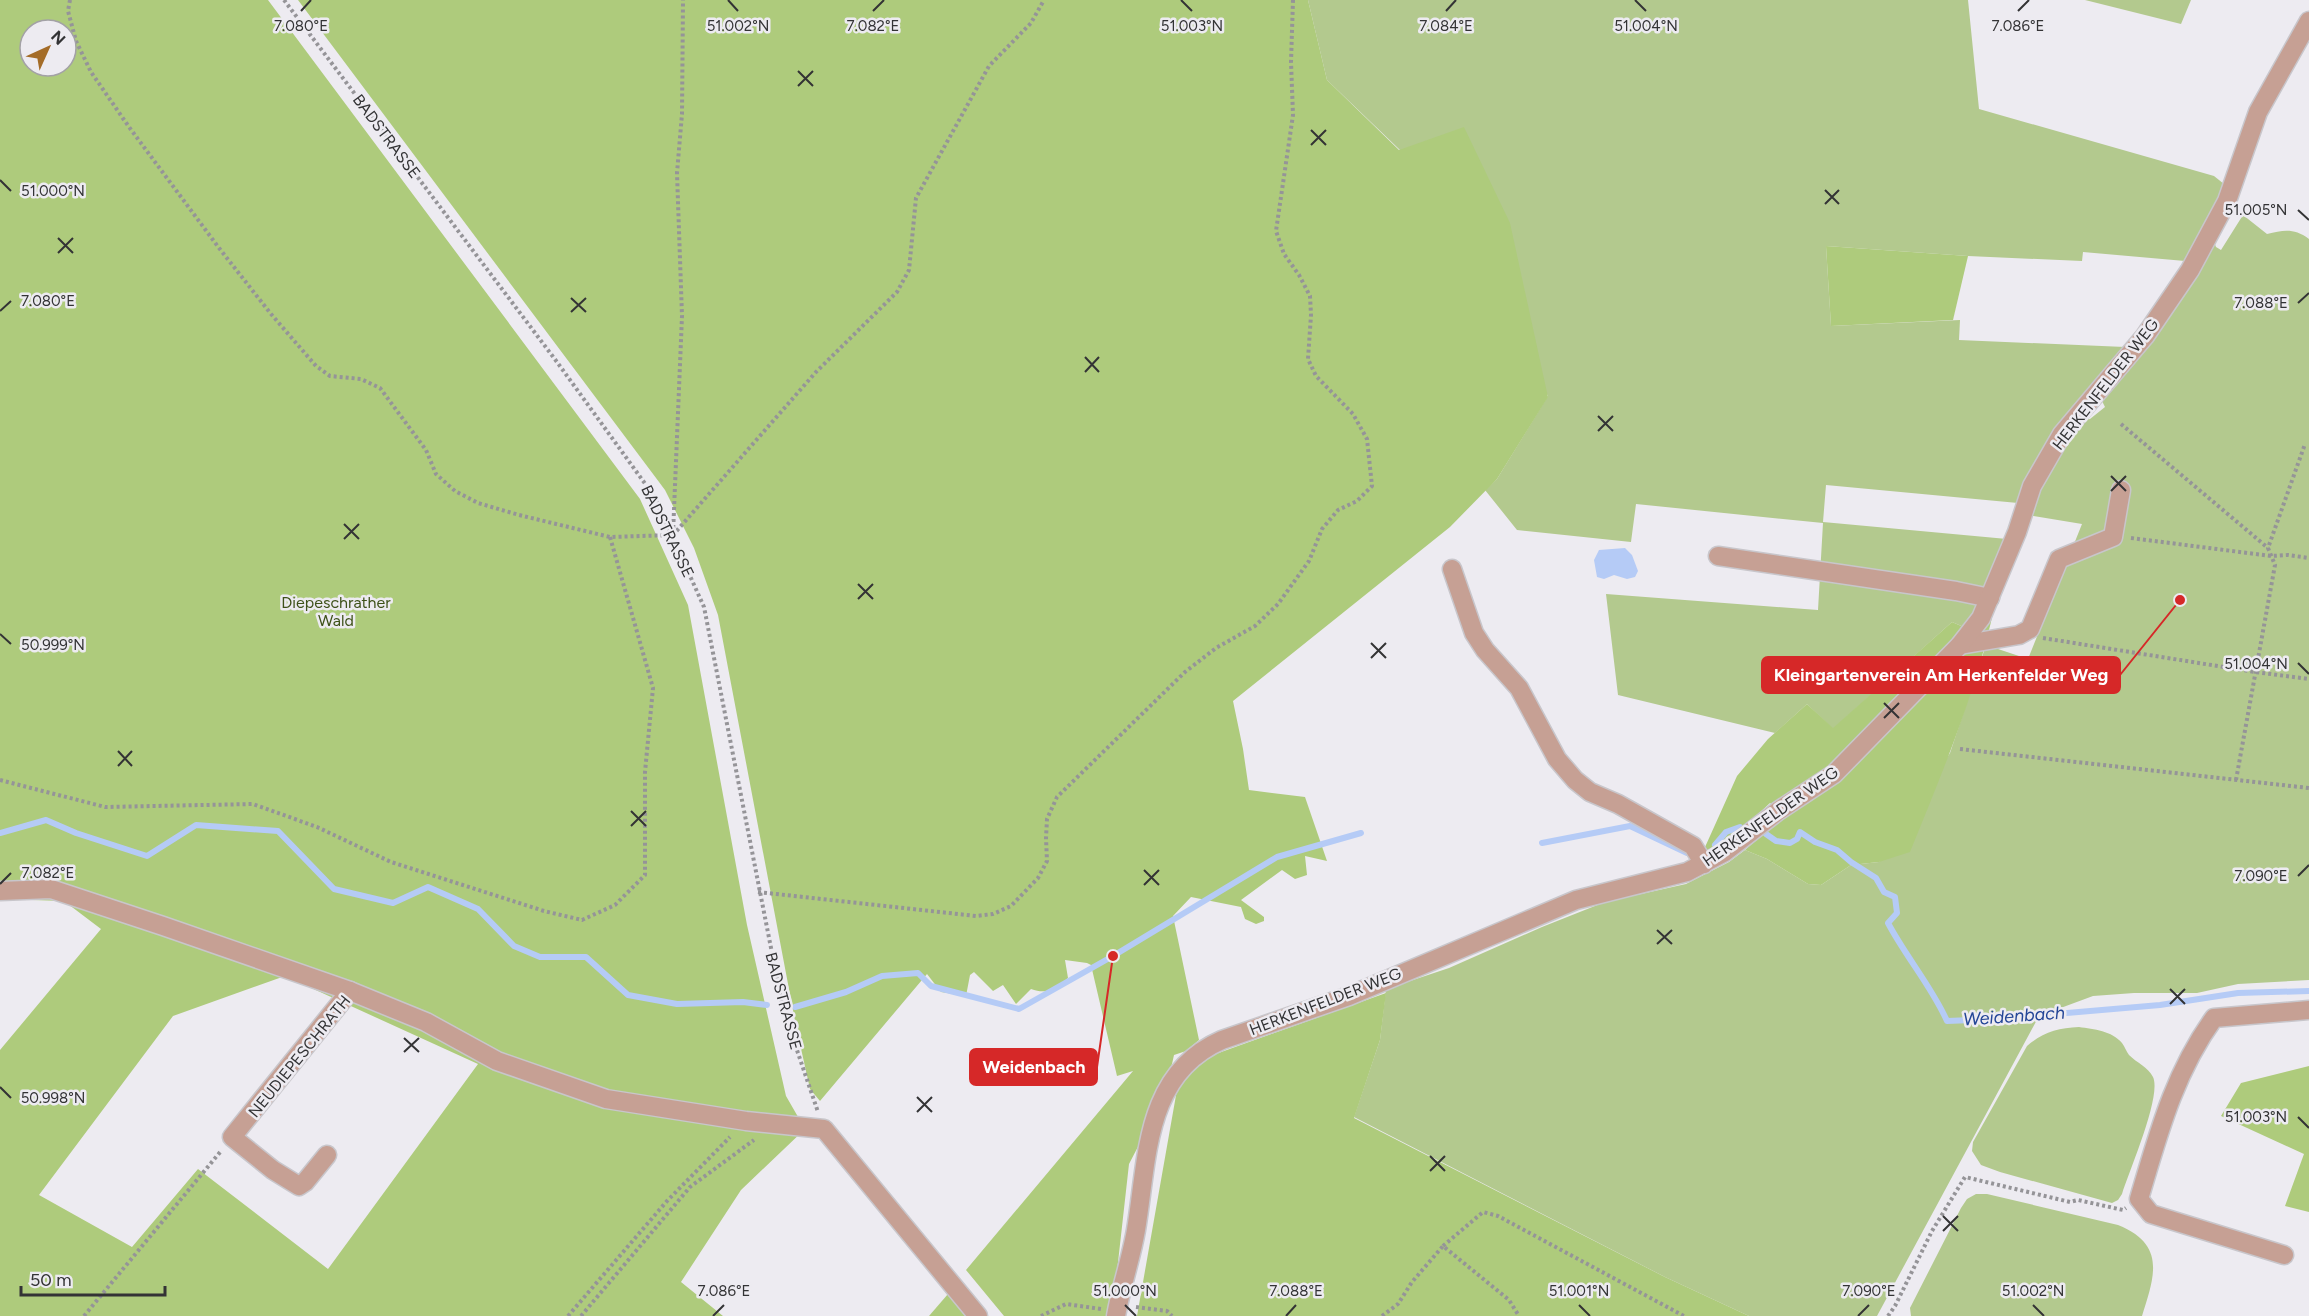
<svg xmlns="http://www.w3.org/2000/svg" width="2309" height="1316" font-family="Figtree,sans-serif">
<rect width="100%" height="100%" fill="#edebf1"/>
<g fill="#b3c98e">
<path d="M 1308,0 L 1968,0 L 1979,109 L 2214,176 L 2224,184 L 2212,214 L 2185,261 L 2083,252 L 2082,261 L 1968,256 L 1826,246 L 1831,326 L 1960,320 L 1959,340 L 2125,347 C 2083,397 2041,441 2018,503 L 1826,485 L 1823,522 L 2007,539 L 1966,628 L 1952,622 L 1833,729 L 1807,704 L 1775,733 L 1618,695 L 1606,594 L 1818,610 L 1823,523 L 1636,504 L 1631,542 L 1517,530 L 1485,490 L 1497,479 L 1548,396 L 1400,150 L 1327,80 Z"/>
<path d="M 2085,0 L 2191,0 L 2181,24 Z"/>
<path d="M 2243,215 L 2267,234 C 2284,230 2294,228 2309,239 L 2309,980 L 2238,984 L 2197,993 L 2134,993 L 2093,996 L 2039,1016 L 1877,1316 L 1749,1316 L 1665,1277 L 1354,1117 L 1380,1040 L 1386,989 L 1449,968 L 1542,927 L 1605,902 L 1686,884 L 1729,862 L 1745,850 L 1767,859 L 1808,884 L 1821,885 L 1851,865 L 1879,862 L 1950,753 L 1986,645 L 2028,659 L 2082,524 L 2028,515 L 2037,490 L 2079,421 L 2090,419 L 2105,407 L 2101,399 L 2213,239 L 2216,247 L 2221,250 Z"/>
<path d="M 2079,1027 C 2094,1029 2112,1031 2122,1043 C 2125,1047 2126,1051 2129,1055 C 2137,1063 2148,1067 2153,1077 C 2162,1096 2129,1171 2122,1194 L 2118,1200 L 2112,1203 L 2000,1172 L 1981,1165 L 1972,1151 L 1973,1142 L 2027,1046 C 2043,1032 2058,1028 2079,1027 Z"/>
<path d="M 1976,1194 L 1987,1194 L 2118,1225 C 2167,1245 2154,1277 2142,1316 L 1911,1316 L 1910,1308 L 1961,1208 L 1967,1199 Z"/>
</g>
<g fill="#aecb7c" fill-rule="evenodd">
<path d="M 0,0 L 268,0 L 640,499 L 688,605 L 747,925 L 786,1096 L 805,1129 L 741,1190 L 681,1282 L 723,1316 L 0,1316 L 0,1050 L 101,929 L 64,901 L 0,899 ZM 30,30 L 66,30 L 66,66 L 30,66 ZM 285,976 L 478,1064 L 328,1269 L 198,1169 L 132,1247 L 39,1195 L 173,1016 Z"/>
<path d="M 298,0 L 1308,0 L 1327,80 L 1399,150 L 1464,127 L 1510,223 L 1548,397 L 1497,479 L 1450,527 L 1233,701 L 1243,749 L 1249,790 L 1305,797 L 1327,861 L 1305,856 L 1307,875 L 1295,879 L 1282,870 L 1241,900 L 1264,917 L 1264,921 L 1256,924 L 1245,919 L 1241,907 L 1191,897 L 1173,916 L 1199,1040 L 1186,1051 L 1174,1055 L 1172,1064 L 1153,1104 L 1142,1139 L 1129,1164 L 1112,1316 L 1004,1316 L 966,1270 L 1133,1071 L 1117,1076 L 1091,965 L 1087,963 L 1065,960 L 1068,978 C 1056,989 1047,995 1031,989 L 1016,1004 L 1003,985 L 993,991 L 974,972 L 970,975 L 966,996 L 941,992 L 927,974 L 820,1101 L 810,1089 L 796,1026 L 718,615 L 694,548 L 665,490 Z"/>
<path d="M 1826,246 L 1968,256 L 1953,320 L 1831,326 Z"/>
<path d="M 1995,604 C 1977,690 1943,771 1910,852 L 1879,862 L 1851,865 L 1821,885 L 1808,884 L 1767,859 L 1745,850 L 1781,818 Z"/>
<path d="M 1952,622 L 1966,628 L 1832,766 L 1774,806 L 1770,803 L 1726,844 L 1701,856 L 1737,776 L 1768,739 L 1807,704 L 1833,728 Z"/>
<path d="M 1386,993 L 1380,1040 L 1354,1118 L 1665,1277 L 1749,1316 L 1137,1316 L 1178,1084 L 1199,1060 Z"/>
<path d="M 2309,1066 L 2309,1212 L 2285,1206 L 2304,1154 L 2221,1116 L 2241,1083 Z"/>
<path d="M 948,1294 L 966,1316 L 929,1316 Z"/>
</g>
<path fill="#b5cbf6" d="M 1625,548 L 1632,555 L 1638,571 L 1635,577 L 1627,579 L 1614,575 L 1604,579 L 1597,577 L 1594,560 L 1599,550 Z"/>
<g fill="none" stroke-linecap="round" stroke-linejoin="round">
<g stroke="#b5cbf6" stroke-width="6">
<path d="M 0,833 L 46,820 L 76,833 L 147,856 L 196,825 L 278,831 L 334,889 L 393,903 L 428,887 L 478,909 L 514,946 L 540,957 L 586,957 L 628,995 L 677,1004 L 743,1002 L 767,1005"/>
<path d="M 1766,834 L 1776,841 L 1790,843 L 1797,839 L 1800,832 L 1815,842 L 1837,850 L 1851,862 L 1876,878 L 1884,892 L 1895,897 L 1897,913 L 1888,923 C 1906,957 1932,987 1947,1021 L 1997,1019 L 2160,1005 L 2238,993 L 2309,991"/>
<path d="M 1542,843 L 1630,826 L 1687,853"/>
<path d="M 1715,845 L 1726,832 L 1740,827"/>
<path d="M 795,1007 L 846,992 L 882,976 L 918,973 L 931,986 L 1019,1009 L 1113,956 L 1277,857 L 1361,833"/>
</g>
<g stroke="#c8c6cb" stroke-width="21">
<g id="minor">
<path d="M 1718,556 L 1956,591 L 1990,598"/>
<path d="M 1452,569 L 1474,633 L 1485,650 L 1519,688 L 1557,759 L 1575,780 L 1590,792 L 1618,804 L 1693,846 L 1704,864"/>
<path d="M 1960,645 L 2019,635 L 2030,629 L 2059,559 L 2113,537 L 2121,490"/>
<path d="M 0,891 L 51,889 L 163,926 L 350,991 L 426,1022 L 497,1061 L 606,1099 L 746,1121 L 824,1129 L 978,1316"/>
<path d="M 327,1155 L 305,1182 L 299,1186 L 273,1170 L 232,1137 L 350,991"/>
<path d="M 2284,1255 L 2151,1214 L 2139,1199 C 2158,1135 2174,1073 2214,1018 L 2309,1010"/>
<path d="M 1116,1316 C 1121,1287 1131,1259 1136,1230 C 1148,1159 1144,1074 1222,1040 L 1349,996 L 1576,900 L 1687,872 L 1725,852 L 1778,811 L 1834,774 L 1960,645 L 1981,618 L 2017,532 L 2032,486 L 2062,434 L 2145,336 L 2190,270 L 2227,201 L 2258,112 L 2309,21"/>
</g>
</g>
<g stroke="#959498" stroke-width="4" stroke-dasharray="3 3" stroke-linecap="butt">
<path d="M 70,0 L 68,11 L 76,41 L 91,72 L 129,127 L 219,248 L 271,314 L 316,366 L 330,376 L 361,379 L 380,388 L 426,450 L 436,474 L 455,491 L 478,503 L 519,515 L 610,537 L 673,535 L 816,372 L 897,292 L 909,270 L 916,198 L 989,66 L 1031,23 L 1044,0"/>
<path d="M 284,0 L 557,362 L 654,496 L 704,607 L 783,1009 L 818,1112"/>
<path d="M 2121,424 L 2268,548"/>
<path d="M 673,534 L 682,316 L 677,173 L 682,114 L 683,0"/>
<path d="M 2131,538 L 2271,556 L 2288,555 L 2309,558"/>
<path d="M 2043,638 L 2255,672 L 2309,679"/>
<path d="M 1960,749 L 2309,788"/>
<path d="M 0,780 L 105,807 L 253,804 L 317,827 L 391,862 L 544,911 L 582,920 L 615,905 L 645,875 L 645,772 L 653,688 L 610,537"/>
<path d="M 2236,780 L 2275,565 L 2268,548 L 2305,444"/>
<path d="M 758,892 L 976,916 L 993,914 L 1011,906 L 1038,878 L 1047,861 L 1046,838 L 1047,819 L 1057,797 L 1185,672 L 1216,648 L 1255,626 L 1278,604 L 1309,561 L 1322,529 L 1338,510 L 1357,501 L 1372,486 L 1367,439 L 1353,414 L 1316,376 L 1308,359 L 1311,315 L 1310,296 L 1299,275 L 1284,254 L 1276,231 L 1293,115 L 1291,62 L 1293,0"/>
<path d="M 1443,1246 L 1483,1212 L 1498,1216 L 1684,1316"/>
<path d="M 1136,1307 L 1167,1311 L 1172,1316"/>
<path d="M 84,1316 L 221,1151"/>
<path d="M 568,1316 L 667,1201 L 730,1137"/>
<path d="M 581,1316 L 690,1187 L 754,1140"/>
<path d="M 1041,1316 L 1066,1304 L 1101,1309"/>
<path d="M 1382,1316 L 1398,1304 L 1412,1282 L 1443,1246 L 1509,1300 L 1519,1316"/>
<path d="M 1888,1316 L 1895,1306 L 1932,1231 L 1965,1177 L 2070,1202 L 2078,1200 L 2123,1210 L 2126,1208"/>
</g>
<use href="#minor" stroke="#c6a094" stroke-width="18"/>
</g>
<path fill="none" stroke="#333335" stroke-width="2" d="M 728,0 L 738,11M 1181,0 L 1192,11M 1635,0 L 1646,11M 301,11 L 311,0M 873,11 L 884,0M 1446,11 L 1456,0M 2018,11 L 2029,0M 798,71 L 813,86M 798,86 L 813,71M 1311,130 L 1326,145M 1311,145 L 1326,130M 0,180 L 11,191M 1825,190 L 1839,204M 1825,204 L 1839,190M 2298,210 L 2309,220M 58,238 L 73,253M 58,253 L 73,238M 571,298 L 586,312M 2298,303 L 2309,293M 0,311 L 11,301M 571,312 L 586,298M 1085,357 L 1099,372M 1085,372 L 1099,357M 1598,416 L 1613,431M 1598,431 L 1613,416M 2111,476 L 2126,491M 2111,491 L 2126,476M 344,524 L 359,539M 344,539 L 359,524M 858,584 L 873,599M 858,599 L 873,584M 0,634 L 11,644M 1371,643 L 1386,658M 1371,658 L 1386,643M 2298,663 L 2309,674M 1884,703 L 1899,718M 1884,718 L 1899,703M 118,751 L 132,766M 118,766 L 132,751M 631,811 L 646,826M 631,826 L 646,811M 1144,870 L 1159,885M 2298,876 L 2309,865M 0,884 L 11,873M 1144,885 L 1159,870M 1657,930 L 1672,944M 1657,944 L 1672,930M 2170,989 L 2185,1004M 2170,1004 L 2185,989M 404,1038 L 419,1052M 404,1052 L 419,1038M 0,1087 L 11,1098M 917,1097 L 932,1112M 917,1112 L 932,1097M 2298,1117 L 2309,1128M 1430,1156 L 1445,1171M 1430,1171 L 1445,1156M 1943,1216 L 1958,1231M 1943,1231 L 1958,1216M 1125,1305 L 1136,1316M 1579,1305 L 1590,1316M 2033,1305 L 2044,1316M 713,1316 L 724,1305M 1286,1316 L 1296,1305M 1858,1316 L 1869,1305"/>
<g text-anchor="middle" stroke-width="5" stroke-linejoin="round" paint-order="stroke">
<g font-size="16" fill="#333335" stroke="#edebf1">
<text transform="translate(387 136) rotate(53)" y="6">BADSTRASSE</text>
<text transform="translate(2105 384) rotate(-52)" y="6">HERKENFELDER WEG</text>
<text transform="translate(668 531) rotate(64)" y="6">BADSTRASSE</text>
<text transform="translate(1770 816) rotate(-35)" y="6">HERKENFELDER WEG</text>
<text transform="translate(784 1001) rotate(75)" y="6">BADSTRASSE</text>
<text transform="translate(1325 1001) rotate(-21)" y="6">HERKENFELDER WEG</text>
<text transform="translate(299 1056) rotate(-51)" y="6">NEUDIEPESCHRATH</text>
</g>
<g font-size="16" fill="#3e5119" stroke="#edebf1">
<text x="336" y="608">Diepeschrather<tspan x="336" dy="18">Wald</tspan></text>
</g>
<g font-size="18" font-style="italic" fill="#244697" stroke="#edebf1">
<text transform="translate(2014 1016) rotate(-4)" y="6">Weidenbach</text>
</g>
</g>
<g font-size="15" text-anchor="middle" fill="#333335" stroke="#edebf1" stroke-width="5" stroke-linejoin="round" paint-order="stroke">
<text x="301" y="31">7.080°E</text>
<text x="738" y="31">51.002°N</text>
<text x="873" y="31">7.082°E</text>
<text x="1192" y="31">51.003°N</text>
<text x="1446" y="31">7.084°E</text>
<text x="1646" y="31">51.004°N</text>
<text x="2018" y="31">7.086°E</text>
<text x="53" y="196">51.000°N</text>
<text x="2256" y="215">51.005°N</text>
<text x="48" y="306">7.080°E</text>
<text x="2261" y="308">7.088°E</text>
<text x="53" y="650">50.999°N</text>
<text x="2256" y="669">51.004°N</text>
<text x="48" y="878">7.082°E</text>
<text x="2261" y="881">7.090°E</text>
<text x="53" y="1103">50.998°N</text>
<text x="2256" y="1122">51.003°N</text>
<text x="724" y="1296">7.086°E</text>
<text x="1125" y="1296">51.000°N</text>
<text x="1296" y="1296">7.088°E</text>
<text x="1579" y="1296">51.001°N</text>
<text x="1869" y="1296">7.090°E</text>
<text x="2033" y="1296">51.002°N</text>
</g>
<path fill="none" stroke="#d62828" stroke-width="2" d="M2180 600L2120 675M1113 956L1097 1067"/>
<g fill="#d62828" stroke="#edebf1" stroke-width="2">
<circle cx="2180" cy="600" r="6"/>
<circle cx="1113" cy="956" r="6"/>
</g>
<g fill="#d62828" stroke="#d62828" stroke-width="2">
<rect x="1762" y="657" width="358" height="36" rx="6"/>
<rect x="970" y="1049" width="127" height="36" rx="6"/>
</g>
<g font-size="18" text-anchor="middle" font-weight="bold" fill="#fff">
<text x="1941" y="681">Kleingartenverein Am Herkenfelder Weg</text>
<text x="1034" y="1073">Weidenbach</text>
</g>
<g transform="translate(48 48) rotate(45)"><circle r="28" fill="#edebf1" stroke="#a3a1a6" stroke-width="1.5"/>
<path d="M0-4.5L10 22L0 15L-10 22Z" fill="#a46c28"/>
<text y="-9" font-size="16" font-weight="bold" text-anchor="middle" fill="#333335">N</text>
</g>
<path d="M21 1286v9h144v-9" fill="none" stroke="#333335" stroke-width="3"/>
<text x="30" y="1286" font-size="18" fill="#333335" stroke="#edebf1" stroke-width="4.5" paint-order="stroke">50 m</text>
</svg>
